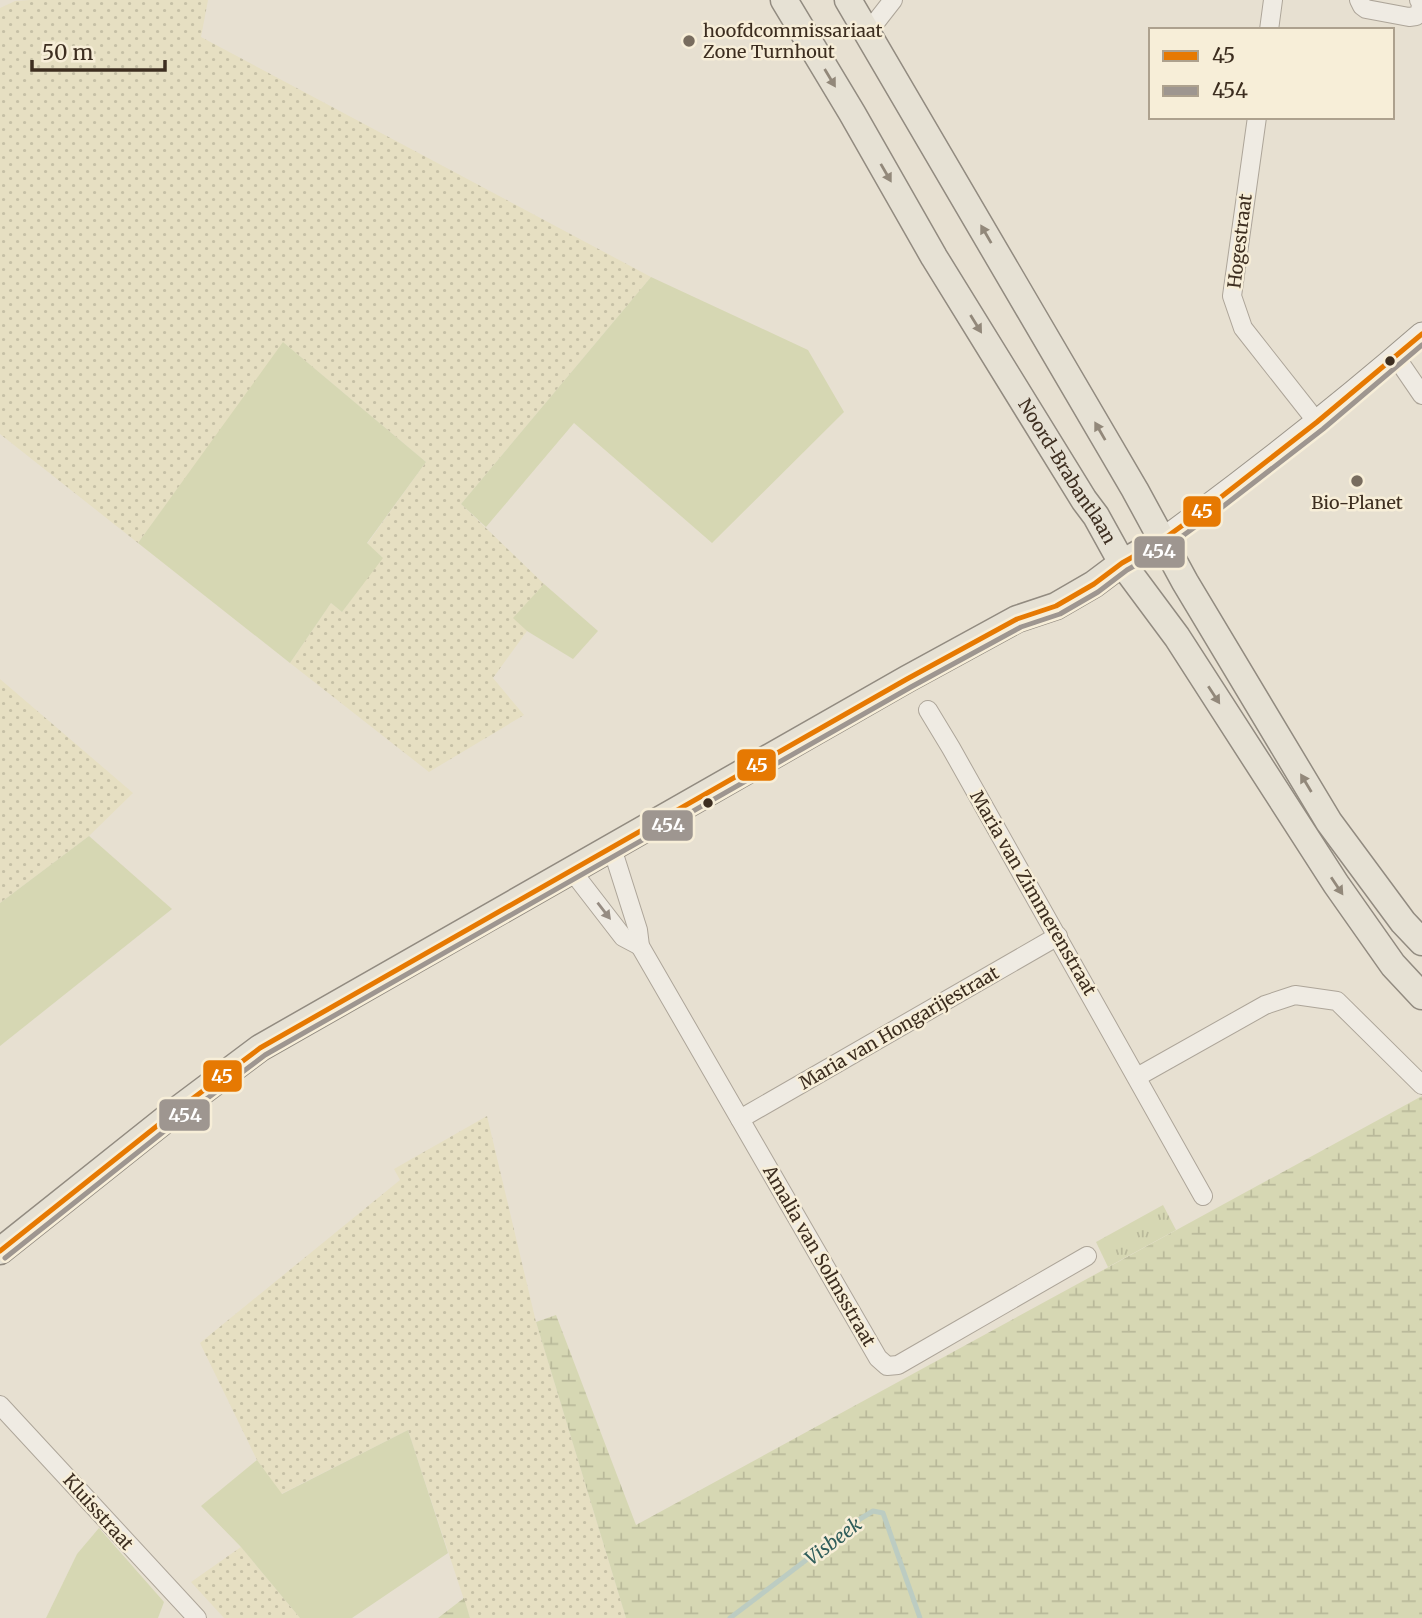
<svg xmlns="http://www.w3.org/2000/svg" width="1422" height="1618" font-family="Merriweather,serif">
<defs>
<pattern id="farmland-dots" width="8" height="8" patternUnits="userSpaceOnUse" patternTransform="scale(1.75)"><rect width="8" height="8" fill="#e6dfc2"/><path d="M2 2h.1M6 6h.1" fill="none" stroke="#c6c0a6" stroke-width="1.8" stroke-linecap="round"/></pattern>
<pattern id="wetland-marsh" width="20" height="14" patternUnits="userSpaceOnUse" patternTransform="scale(1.75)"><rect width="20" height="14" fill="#d6d7b3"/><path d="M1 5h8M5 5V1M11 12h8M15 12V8" fill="none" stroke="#b9b99a"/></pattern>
<pattern id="park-tufts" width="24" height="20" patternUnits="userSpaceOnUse" patternTransform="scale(1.75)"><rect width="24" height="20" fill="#d6d7b3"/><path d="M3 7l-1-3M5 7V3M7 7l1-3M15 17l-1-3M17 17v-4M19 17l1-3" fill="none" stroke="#b9b99a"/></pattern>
</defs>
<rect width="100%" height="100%" fill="#e7e0d1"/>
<g fill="url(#farmland-dots)">
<path d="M 29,0 L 208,0 L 201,37 L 651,277 L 461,504 L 544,584 L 514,618 L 527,631 L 493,678 L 524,715 L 429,772 L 290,663 L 331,603 L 342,612 L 382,557 L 367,544 L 426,462 L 284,343 L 138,543 L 0,434 L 0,8 L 15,1 Z"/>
<path d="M 0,679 L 133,793 L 89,836 L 0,903 Z"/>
<path d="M 487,1116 L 536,1322 L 626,1618 L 470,1618 L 408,1430 L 281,1494 L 257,1460 L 200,1343 L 400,1180 L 394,1169 Z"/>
<path d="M 241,1547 L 300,1618 L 224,1618 L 191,1582 Z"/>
</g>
<g fill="#d6d7b3">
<path d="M 651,277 L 808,350 L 844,412 L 712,543 L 574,423 L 486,527 L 461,504 Z"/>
<path d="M 283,342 L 426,462 L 367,543 L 383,558 L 342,612 L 331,603 L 290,663 L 138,543 Z"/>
<path d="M 544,584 L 598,631 L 573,659 L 527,631 L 513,618 Z"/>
<path d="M 89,836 L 172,909 L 0,1046 L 0,903 Z"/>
<path d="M 408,1430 L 448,1553 L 352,1618 L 300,1618 L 241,1547 L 201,1506 L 257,1460 L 282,1494 Z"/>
<path d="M 99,1528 L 164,1602 L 158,1618 L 46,1618 L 77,1554 Z"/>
</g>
<g fill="url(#wetland-marsh)">
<path d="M 1422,1096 L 1422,1618 L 626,1618 L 536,1322 L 556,1315 L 636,1525 Z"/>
<path d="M 464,1598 L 470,1618 L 438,1618 Z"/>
</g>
<path fill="url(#park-tufts)" d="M 1163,1205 L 1176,1230 L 1108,1267 L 1096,1242 Z"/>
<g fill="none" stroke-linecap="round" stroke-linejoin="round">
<path stroke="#bcccc2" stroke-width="5" d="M 730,1618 L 860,1519 L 873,1511 L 883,1513 L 920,1618"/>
<g stroke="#ada599" stroke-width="20">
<g id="street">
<path d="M 1359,0 L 1362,6 L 1366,9 L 1409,17 L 1416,16 L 1420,12 L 1421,3 L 1419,0"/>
<path d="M 1269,30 L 1273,0"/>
<path d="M 868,32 L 893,0"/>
<path d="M 1257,117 L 1232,296 L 1243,328 L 1317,422"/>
<path d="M 1396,357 L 1422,395"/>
<path d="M 928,710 L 951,748 L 1203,1196"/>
<path d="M 612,848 L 638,930 L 640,946 L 878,1358 L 887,1366 L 898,1365 L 1087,1256"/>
<path d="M 572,871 L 623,937 L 640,946"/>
<path d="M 1137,1077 L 1265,1005 L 1295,995 L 1337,1001 L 1422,1085"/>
<path d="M 740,1119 L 1058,936"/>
<path d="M 0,1405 L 197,1618"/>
</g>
</g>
<g stroke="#9c958a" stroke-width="25">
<path id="secondary" d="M 1161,541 C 1251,475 1338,407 1422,334"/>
</g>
<g stroke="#928b80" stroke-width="29">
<g id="primary">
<path id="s1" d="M 784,0 L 852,113 L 934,257 L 1084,500 L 1096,516 L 1122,563 L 1177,637 L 1336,884 L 1393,965 L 1422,996"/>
<path d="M 848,0 L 1135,490 L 1185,582 L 1329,822 L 1403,922 L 1422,942"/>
<path d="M 0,1251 L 172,1114 L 260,1048 L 907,679 L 1017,619 L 1056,606 L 1094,584 L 1122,563 L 1161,541"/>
</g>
</g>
<use href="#street" stroke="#efebe3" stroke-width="18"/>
<use href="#secondary" stroke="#efebe3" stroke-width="23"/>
<use href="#primary" stroke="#e6e1d4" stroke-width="26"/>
<g stroke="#f7eed8" stroke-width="10">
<path id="bus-1" d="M 0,1251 L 172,1114 L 260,1048 L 907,679 L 1017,619 L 1056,606 L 1094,584 L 1122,563 L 1161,541 L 1216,501 L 1317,422 L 1422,334"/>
</g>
<g stroke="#f7eed8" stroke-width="10">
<path id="bus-2" d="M 5,1258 L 177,1121 L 265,1055 L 911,687 L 1021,627 L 1060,614 L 1098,592 L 1127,570 L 1166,548 L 1221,508 L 1323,429 L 1422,345"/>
</g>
<use href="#bus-1" stroke="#e67902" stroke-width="5"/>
<use href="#bus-2" stroke="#9e9690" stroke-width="5"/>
</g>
<defs><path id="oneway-solid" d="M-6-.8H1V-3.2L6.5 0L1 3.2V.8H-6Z" transform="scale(1.75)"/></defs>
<g fill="#92887a">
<use href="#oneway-solid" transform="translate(830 78) rotate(59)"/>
<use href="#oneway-solid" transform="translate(886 173) rotate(60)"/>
<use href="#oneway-solid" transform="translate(986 234) rotate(-120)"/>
<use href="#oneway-solid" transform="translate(976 324) rotate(58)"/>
<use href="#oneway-solid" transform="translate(1100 431) rotate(-120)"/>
<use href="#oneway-solid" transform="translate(1214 695) rotate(57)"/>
<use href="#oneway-solid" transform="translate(1306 783) rotate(-121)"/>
<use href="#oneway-solid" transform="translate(1337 886) rotate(56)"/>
</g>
<use fill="#968c82" href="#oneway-solid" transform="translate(604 911) rotate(52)"/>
<g fill="#786c5e" stroke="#f7eed8" stroke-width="2.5">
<circle cx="689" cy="41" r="7"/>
<circle cx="1357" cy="481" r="7"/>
</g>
<g fill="#3d2e20" stroke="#f7eed8" stroke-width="2.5">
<circle cx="1390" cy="361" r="6"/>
<circle cx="708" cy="803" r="6"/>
</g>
<g text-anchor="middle" stroke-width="5" stroke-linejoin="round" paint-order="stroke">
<g font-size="18" fill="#3d2e20" stroke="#f7eed8" text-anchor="start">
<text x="703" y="37">hoofdcommissariaat<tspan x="703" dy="21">Zone Turnhout</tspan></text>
<text x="1357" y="509" text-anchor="middle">Bio-Planet</text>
</g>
<g font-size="18" fill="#3d2e20" stroke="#f7eed8">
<text transform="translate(1240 241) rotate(-83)" y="6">Hogestraat</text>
<text dy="6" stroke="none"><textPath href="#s1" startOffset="550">Noord-Brabantlaan</textPath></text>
<text transform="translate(1033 893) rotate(60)" y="6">Maria van Zimmerenstraat</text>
<text transform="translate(899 1028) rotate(-30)" y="6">Maria van Hongarijestraat</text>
<text transform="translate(819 1256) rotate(60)" y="6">Amalia van Solmsstraat</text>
<text transform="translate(98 1512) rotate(48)" y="6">Kluisstraat</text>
</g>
<g font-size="19" font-style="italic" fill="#2f5d5a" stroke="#f7eed8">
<text transform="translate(833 1541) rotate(-37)" y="7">Visbeek</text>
</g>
</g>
<g stroke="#f7eed8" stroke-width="2.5">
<rect x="1182" y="495" width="40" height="33" rx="7" fill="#e67902"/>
<rect x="1133" y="535" width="53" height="34" rx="7" fill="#9e9690"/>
<rect x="736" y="748" width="41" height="34" rx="7" fill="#e67902"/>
<rect x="641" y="809" width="53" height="33" rx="7" fill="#9e9690"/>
<rect x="202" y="1059" width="41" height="34" rx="7" fill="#e67902"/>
<rect x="158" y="1098" width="53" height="34" rx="7" fill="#9e9690"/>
</g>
<g font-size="19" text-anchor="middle" font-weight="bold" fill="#fff">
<text x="1202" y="518">45</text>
<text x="1159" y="558">454</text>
<text x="757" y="772">45</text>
<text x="668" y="832">454</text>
<text x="222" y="1083">45</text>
<text x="185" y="1122">454</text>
</g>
<rect x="1149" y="28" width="245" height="91" fill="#f7eed8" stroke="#ada18e" stroke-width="2"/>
<rect x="1163" y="51" width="35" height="10" fill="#e67902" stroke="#ada18e" stroke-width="2"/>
<text x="1212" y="63" font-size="21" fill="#3d2e20">45</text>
<rect x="1163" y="86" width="35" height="10" fill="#9e9690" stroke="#ada18e" stroke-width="2"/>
<text x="1212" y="98" font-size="21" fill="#3d2e20">454</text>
<path d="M32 60v10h133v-10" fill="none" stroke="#3d2e20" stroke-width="3.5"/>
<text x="42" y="60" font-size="21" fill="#3d2e20" stroke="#f7eed8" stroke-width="5" paint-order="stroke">50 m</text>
</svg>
